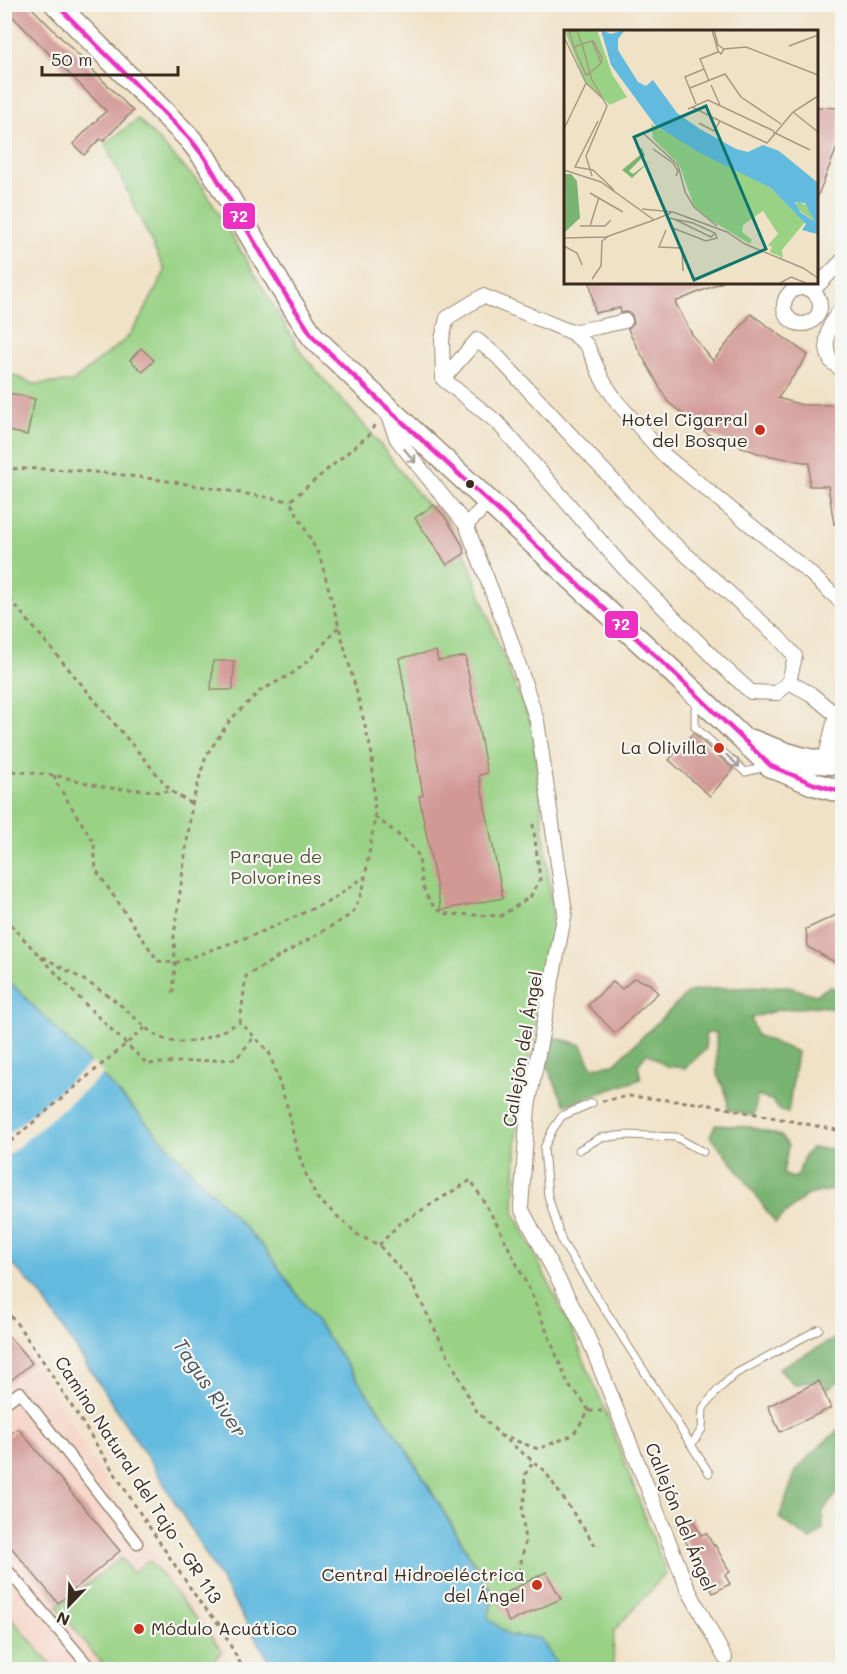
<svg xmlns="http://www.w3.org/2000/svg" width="847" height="1674" font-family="Mali,sans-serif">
<rect width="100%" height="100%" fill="#f6f6f2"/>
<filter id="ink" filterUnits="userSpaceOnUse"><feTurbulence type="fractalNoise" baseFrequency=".0167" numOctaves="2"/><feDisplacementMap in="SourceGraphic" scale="12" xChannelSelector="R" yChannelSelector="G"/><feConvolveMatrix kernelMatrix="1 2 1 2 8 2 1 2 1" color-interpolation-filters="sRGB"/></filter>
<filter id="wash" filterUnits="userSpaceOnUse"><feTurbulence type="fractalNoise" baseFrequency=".008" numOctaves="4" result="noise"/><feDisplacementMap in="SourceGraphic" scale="24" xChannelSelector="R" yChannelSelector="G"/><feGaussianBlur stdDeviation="1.35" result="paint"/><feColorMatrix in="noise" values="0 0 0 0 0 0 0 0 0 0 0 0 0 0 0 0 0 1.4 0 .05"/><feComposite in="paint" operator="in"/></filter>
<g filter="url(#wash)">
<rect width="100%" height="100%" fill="#f0e2c7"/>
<path fill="#f6d2c3" d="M 4,1324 L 31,1354 L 114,1498 L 225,1650 L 234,1669 L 5,1669 Z"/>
<g fill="#99d285" stroke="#6a7e52" stroke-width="1.5">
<path d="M 138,119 L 203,187 L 302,354 L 371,433 L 429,508 L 434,505 L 445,517 L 462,544 L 502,654 L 533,729 L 554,929 L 517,1122 L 514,1212 L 571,1329 L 605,1410 L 666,1573 L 614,1631 L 613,1669 L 560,1669 L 540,1638 L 510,1636 L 488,1618 L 493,1598 L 492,1592 L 405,1447 L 265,1249 L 111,1085 L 5,977 L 4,371 L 33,384 L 72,382 L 126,339 L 142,316 L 165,271 L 105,144 Z"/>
<path d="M 121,1558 L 133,1573 L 149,1560 L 222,1651 L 211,1665 L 215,1669 L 106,1669 L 57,1607 Z"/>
<path d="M 5,1610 L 54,1669 L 5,1669 Z"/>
</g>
<g fill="#7ab472" stroke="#5a6f48" stroke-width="1.5">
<path d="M 785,986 L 816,995 L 829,987 L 842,989 L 842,1011 L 819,1006 L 778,1010 L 751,1018 L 756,1035 L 797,1052 L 788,1113 L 781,1111 L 771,1100 L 757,1096 L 754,1116 L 728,1110 L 727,1096 L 717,1074 L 716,1032 L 705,1034 L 706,1049 L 685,1068 L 666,1066 L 647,1053 L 638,1065 L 641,1079 L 565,1105 L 547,1066 L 549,1036 L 582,1045 L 592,1067 L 614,1064 L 689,992 L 708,989 Z"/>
<path d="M 715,1125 L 751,1127 L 781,1136 L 788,1146 L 783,1174 L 791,1178 L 798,1176 C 802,1163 801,1158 811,1148 L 842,1149 L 842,1188 L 807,1195 L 775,1223 L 739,1171 L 710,1136 Z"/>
<path d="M 842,1335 L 842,1379 L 827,1389 L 823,1382 L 808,1381 L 794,1385 L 779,1368 Z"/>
<path d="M 842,1427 L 842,1487 L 823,1511 L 823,1530 L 811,1540 L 779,1518 L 796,1471 L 812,1453 Z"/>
</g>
<path fill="#62badf" stroke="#4e727e" stroke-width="1.5" d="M 5,977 L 111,1085 L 265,1249 L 405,1447 L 491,1592 L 493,1598 L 488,1618 L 510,1636 L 540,1638 L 560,1669 L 274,1669 L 157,1472 L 41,1295 L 5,1256 Z"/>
<path fill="#f0e2c7" d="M 92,1062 L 104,1074 L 5,1158 L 5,1137 Z"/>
<g id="blocks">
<g fill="#d29894">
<path d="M 4,4 L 28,4 L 133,111 L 103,141 L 100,139 L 84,155 L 73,144 L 106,111 L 4,8 Z"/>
<path d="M 816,107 L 840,108 L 838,145 L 816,200 Z"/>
<path d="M 590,282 L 723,282 L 675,302 L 693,336 L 713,361 L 751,314 L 808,355 L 778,398 L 802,405 L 836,405 L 840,429 L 843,428 L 843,524 L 834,524 L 828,486 L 809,486 L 810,463 L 760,454 L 708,434 L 668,402 L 631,336 L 628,329 L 634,323 L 632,315 L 627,312 L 621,313 L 620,308 L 595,313 Z"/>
<path d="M 141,348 L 154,360 L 143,372 L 130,360 Z"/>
<path d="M 9,393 L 35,399 L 27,435 L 4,430 L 4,411 Z"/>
<path d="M 434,505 L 445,517 L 462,544 L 465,553 L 447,565 L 415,518 Z"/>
<path d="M 436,651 L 438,661 L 465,656 L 487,773 L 479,775 L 503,898 L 441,910 L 419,796 L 423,795 L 399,658 Z"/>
<path d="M 213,661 L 234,661 L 233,690 L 211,690 Z"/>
<path d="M 693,733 L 733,769 L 710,796 L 669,760 Z"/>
<path d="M 836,915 L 843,920 L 843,967 L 808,947 L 806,929 Z"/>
<path d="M 634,978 L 650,984 L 658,993 L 615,1033 L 588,1005 L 613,982 L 622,989 Z"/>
<path d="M 4,1331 L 32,1363 L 4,1386 Z"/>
<path d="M 819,1381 L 831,1408 L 780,1432 L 768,1406 Z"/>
<path d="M 18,1428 L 120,1551 L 58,1603 L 4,1539 L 4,1440 Z"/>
<path d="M 691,1517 L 701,1535 L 706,1533 L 714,1546 L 715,1545 L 730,1572 L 725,1575 L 730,1584 L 713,1593 L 677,1525 Z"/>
<path d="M 546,1572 L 561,1599 L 509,1622 L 496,1598 Z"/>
</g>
</g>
</g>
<g filter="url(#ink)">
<use href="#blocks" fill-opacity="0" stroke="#968672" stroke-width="1.5"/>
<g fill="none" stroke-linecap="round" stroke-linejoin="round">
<g stroke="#968672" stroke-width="9">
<g id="service">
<path d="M 701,703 L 695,709 L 695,727 L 745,772 L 766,767"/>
<path d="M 592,1103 L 562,1116 L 553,1129 L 544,1148 L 548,1196 L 562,1242 L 709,1473"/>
<path d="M 579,1150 L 600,1138 L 626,1135 L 676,1137 L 703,1152"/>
<path d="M 692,1444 L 702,1429 L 703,1408 L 717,1391 L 735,1374 L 819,1329"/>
</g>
</g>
<g stroke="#968672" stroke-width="13">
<g id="pedestrian">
<path d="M 4,1404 L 20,1392 L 137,1543"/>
<path d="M 4,1566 L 92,1670"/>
</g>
</g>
<g stroke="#968672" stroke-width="16">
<g id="minor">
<circle cx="802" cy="306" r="18"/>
<path d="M 812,291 L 842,261"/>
<path d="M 842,309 C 828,322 822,343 831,361 C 834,365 839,367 842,370"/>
<path d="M 571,332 L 598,327 L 625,321"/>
<path d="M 443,379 L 477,340 L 498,357 L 662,533 L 778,637 L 795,656 L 789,682"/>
<path d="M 386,411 L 397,439 L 466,525 L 510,638 L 537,721 L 565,912 L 528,1107 L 521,1208 L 585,1330 L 687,1587 L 725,1658"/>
<path d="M 466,525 L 489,502"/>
<path d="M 836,715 L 811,694 L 789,682 L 777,693 L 751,692 L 720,664 L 623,567 L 498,423 L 443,379 L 442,339 L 447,318 L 483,296 L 571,332 L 587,345 L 602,379 L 617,402 L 664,455 L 810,573 L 842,603"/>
<path d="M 824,764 L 836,715 L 842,703"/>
</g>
</g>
<g stroke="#968672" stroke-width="25">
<g id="primary">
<path d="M 56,4 L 190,139 L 205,158 L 287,297 L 313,337 L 383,404 L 673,672 L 771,766 L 814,784 L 842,792"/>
<path d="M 752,741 C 783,753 809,764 842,763"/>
</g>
</g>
<g stroke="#968672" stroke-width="3" stroke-dasharray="4.5 4.5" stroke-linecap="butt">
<path d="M 374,425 L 371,433 L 290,501 L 320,557 L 358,697 L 372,755 L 375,817 L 363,890 L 352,914 L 246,976 L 240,1022 L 269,1052 L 289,1112 L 294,1139 L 304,1170 L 317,1198 L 358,1235 L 379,1245 L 410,1280 L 475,1409 L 500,1435 L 544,1470 L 595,1545"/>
<path d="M 4,469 C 101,466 195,486 290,501"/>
<path d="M 4,592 L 171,791 L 192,804"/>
<path d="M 4,769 L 9,771 L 54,775 L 108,788 L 145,790 L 159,792 L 171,791"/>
<path d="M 54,775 L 56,782 L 94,843 L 96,870 L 158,961 L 175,963 L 259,933 L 332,900 L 364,877"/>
<path d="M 375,817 C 385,824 413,845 418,855 C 420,858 419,865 420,869 C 422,888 428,909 448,914 L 501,916 L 530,897 L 540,879 L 533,824"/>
<path d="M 4,918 L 88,1007 L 147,1064 L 236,1059 L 254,1037"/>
<path d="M 43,957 C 68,971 95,985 118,1003 C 130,1012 149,1033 161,1038 C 189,1049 216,1035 240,1022"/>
<path d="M 173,993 L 175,963 L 174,936 L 192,804 L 206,756 L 230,720 L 260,691 L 295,672 L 316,653 L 339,626"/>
<path d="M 602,1101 L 629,1096 L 705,1104 L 842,1131"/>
<path d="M 379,1245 L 399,1224 L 471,1180 L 498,1226 L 531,1293 L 569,1386 L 580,1397 L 589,1411 L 573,1435 L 538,1449 L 503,1436"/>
<path d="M 4,1309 L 15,1321 L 43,1361 L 140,1513 L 199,1601 L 218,1623 L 244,1670"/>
<path d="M 589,1411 L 602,1411"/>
<path d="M 517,1581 L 525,1543 L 522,1510 L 526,1490 L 524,1476 L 533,1462"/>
</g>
<use href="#service" stroke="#fff" stroke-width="7"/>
<use href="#pedestrian" stroke="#fff" stroke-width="10"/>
<use href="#minor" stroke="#fff" stroke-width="14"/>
<use href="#primary" stroke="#fff" stroke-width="22"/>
<path stroke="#968672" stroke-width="3" stroke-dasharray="4.5 4.5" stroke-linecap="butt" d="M 4,1147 L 146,1027"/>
<g stroke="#f6f6f2" stroke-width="9">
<path id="bus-1" d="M 56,4 L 190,139 L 205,158 L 287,297 L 313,337 L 383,404 L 673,672 L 771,766 L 814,784 L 842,792"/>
</g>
<use href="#bus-1" stroke="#ec31c2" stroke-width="4.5"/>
</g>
<defs><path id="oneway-shaft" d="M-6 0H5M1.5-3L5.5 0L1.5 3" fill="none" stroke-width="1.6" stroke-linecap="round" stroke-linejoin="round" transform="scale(1.5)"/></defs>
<g stroke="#a79f9a">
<use href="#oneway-shaft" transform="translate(410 456) rotate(51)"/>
<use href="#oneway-shaft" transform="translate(733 761) rotate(43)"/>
</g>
</g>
<g fill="#c8321e" stroke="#f6f6f2" stroke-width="2">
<circle cx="760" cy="430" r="6"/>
<circle cx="719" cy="748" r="6"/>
<circle cx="537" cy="1585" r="6"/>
<circle cx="139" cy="1629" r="6"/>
</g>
<circle fill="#3b2a1e" stroke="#f6f6f2" stroke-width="2" cx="470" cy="484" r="5"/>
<g text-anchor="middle" stroke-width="4.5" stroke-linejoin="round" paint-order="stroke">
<g font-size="18" fill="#3b2a1e" stroke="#f6f6f2" text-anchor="end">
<text x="748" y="426">Hotel Cigarral<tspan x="748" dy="21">del Bosque</tspan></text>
<text x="707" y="754">La Olivilla</text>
<text x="525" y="1581">Central Hidroeléctrica<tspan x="525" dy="21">del Ángel</tspan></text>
<text x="151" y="1635" text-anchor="start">Módulo Acuático</text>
</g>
<g font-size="18" fill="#525438" stroke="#f6f6f2">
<text x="276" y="863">Parque de<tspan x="276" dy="21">Polvorines</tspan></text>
</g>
<g font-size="18" fill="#3b2a1e" stroke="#f6f6f2">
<text transform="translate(523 1049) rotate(-80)" y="6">Callejón del Ángel</text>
<text transform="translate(138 1480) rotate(57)" y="6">Camino Natural del Tajo - GR 113</text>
<text transform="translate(680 1517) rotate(68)" y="6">Callejón del Ángel</text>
</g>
<g font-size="20" font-style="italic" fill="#475558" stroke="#f6f6f2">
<text transform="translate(210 1388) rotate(56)" y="7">Tagus River</text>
</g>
</g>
<g transform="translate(564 30)">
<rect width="254" height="254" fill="#f0e2c7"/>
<path d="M 0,0 L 33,0 L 48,44 L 63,67 L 46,75 L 22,53 ZM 87,94 L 207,158 L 241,192 L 218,220 L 219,228 L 206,222 L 208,217 L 204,215 L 214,204 L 199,181 L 179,195 L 178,202 L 188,210 L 186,214 L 148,191 L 130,176 L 115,134 L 89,109 ZM 233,171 L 244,176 L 251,192 L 232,178 Z" fill="#99d285"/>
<path d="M 77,117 L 81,125 L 65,141 L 69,144 L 86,131 L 68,148 L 58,140 L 76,125 ZM 0,144 L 7,144 L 13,151 L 16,188 L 0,203 Z" fill="#7ab472"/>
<path d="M 37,0 L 47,4 L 61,0 L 54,9 L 54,20 L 74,52 L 82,56 L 89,50 L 113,83 L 136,99 L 172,119 L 184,122 L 199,115 L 215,121 L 253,152 L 253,204 L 238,200 L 242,194 L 207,158 L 134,122 L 91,95 L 47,35 ZM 231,172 L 241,173 L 251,192 L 236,182 Z" fill="#62badf" fill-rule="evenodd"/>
<path fill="none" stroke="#a89883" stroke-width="1.5" d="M 148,0 L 154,21M 150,0 L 154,15 L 160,19M 0,7 L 22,53 L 0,99M 29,10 L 38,28 L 37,33M 225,16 L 254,5M 10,17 L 5,2 L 13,1 L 18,14 L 10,17 L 22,45 L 26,43 L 37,33 L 28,11 L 18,14 L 26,43 L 27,48 L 43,76 L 22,126 L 28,146M 154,21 L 157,24 L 160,19 L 182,17 L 254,45M 145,51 L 136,29 L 154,22M 22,53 L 38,68M 147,55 L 156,75M 126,58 L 161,44 L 177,67 L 217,94M 132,74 L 121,47 L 140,39M 128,77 L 156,91M 124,79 L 144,70 L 210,101M 229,82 L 254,102M 34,91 L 11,137 L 29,140 L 50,160M 135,93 L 150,101 L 156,91 L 203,113 L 229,82 L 254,66M 209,102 L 246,120M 80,104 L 114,135 L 121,162 L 130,177 L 153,196M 89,119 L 109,133 L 114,141 L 112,146M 0,140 L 37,152 L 90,190 L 107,183M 26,163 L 59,182M 78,179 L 109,182 L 163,202 L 181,214 L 239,238 L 254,248M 105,188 L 129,193 L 151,203 L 153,208 L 142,211 L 106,197M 110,189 L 147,207 L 151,203M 16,196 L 41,196 L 47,190M 26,196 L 35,167M 102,200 L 95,217 L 118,218 L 119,241M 0,208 L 42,207 L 90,190M 0,216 L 13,223 L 18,235M 28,249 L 37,236 L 38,211 L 45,206M 216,253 L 227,247 L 242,253"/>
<path fill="#0f766e" fill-opacity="0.15" stroke="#0f766e" stroke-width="3" d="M 142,76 L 202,219 L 130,250 L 70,107 Z"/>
<rect width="254" height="254" fill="none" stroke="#3b2a1e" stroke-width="3"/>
</g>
<g stroke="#f6f6f2" stroke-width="2">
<rect x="222" y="202" width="34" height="28" rx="6" fill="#ec31c2"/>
<rect x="604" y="610" width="35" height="29" rx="6" fill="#ec31c2"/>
</g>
<g font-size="16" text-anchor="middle" font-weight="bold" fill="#fff">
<text x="239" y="222">72</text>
<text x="621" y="630">72</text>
</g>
<rect width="847" height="1674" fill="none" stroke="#f6f6f2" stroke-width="24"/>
<g transform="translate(69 1605) rotate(203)" stroke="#f6f6f2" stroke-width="4.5" paint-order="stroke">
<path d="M0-4.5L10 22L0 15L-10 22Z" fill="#3b2a1e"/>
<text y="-9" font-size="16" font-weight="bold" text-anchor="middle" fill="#3b2a1e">N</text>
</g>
<path d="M42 66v9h136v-9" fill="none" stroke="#3b2a1e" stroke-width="3"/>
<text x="51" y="66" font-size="18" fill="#3b2a1e" stroke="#f6f6f2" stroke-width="4.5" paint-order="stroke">50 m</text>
</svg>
